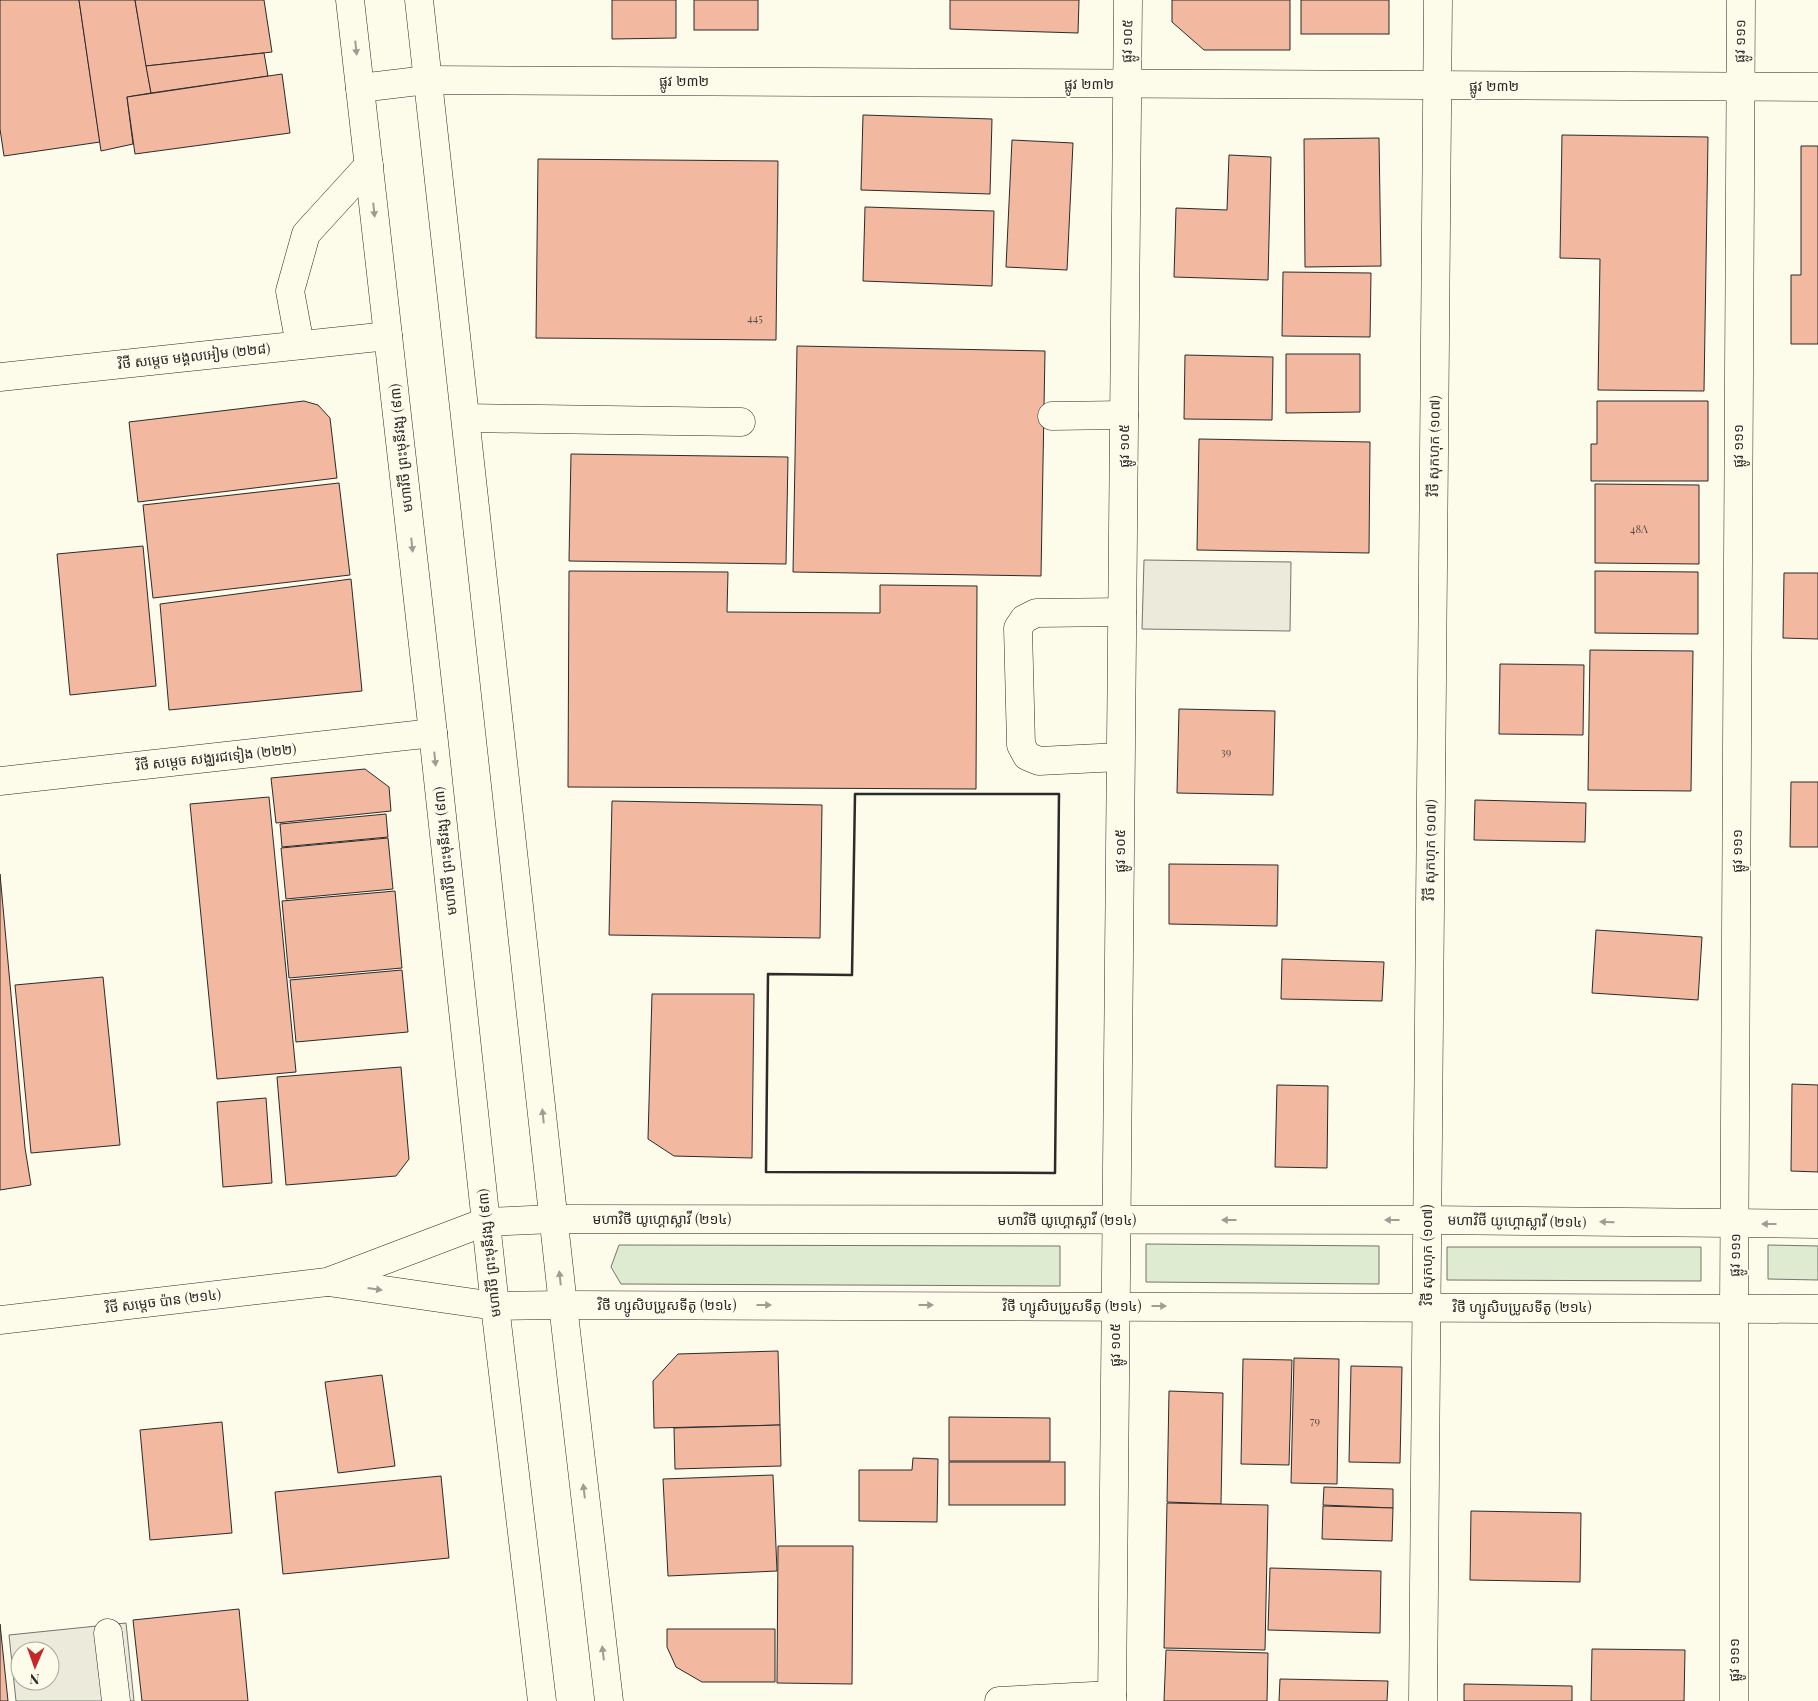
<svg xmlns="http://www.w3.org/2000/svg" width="1818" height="1701" font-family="'Playfair Display','Noto Sans Khmer',serif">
<rect width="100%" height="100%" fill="#fdfbea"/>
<g fill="#deebd1" stroke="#74746e">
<path d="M 1146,1244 L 1379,1246 L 1379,1284 L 1146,1282 Z"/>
<path d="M 619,1245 L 1060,1246 L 1060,1286 L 621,1284 L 611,1267 Z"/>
<path d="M 1768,1245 L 1818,1246 L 1818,1280 L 1768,1279 Z"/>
<path d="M 1447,1247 L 1701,1247 L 1701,1281 L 1447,1280 Z"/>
</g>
<g fill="#eceadb" stroke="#74746e" fill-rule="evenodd">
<path d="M 1144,560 L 1291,562 L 1290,631 L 1142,629 Z"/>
<path d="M 126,1623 L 134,1701 L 16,1701 L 9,1635 ZM 20,1651 L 50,1651 L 50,1681 L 20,1681 Z"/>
</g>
<g fill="#f2b8a0" stroke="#2b2b2b">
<path d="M 0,0 L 79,0 L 100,142 L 4,156 L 0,129 Z"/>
<path d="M 79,0 L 135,0 L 151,93 L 127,97 L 133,144 L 101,151 Z"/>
<path d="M 135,0 L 264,0 L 272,52 L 146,66 Z"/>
<path d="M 612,0 L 676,0 L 676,38 L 612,39 Z"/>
<rect x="694" y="0" width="64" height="30"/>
<path d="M 950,0 L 1079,0 L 1078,33 L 950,29 Z"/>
<path d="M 1172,0 L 1290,0 L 1290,50 L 1204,50 L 1172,22 Z"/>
<rect x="1301" y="0" width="88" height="34"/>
<path d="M 264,53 L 268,76 L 151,93 L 146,66 Z"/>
<path d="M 282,74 L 290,133 L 135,154 L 127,97 Z"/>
<path d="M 863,115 L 992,119 L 990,194 L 861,190 Z"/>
<path d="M 1562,135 L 1708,137 L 1704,391 L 1598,390 L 1600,259 L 1560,258 Z"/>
<path d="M 1379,138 L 1381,266 L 1305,267 L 1304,139 Z"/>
<path d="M 1012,140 L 1073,143 L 1067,270 L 1006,267 Z"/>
<path d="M 1801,146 L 1818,146 L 1818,344 L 1791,344 L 1791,275 L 1801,275 Z"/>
<path d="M 1229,155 L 1271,157 L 1268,280 L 1174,277 L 1176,208 L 1227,210 Z"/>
<path d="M 538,159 L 778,161 L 776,340 L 536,338 Z"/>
<path d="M 865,207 L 994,211 L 992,286 L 863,281 Z"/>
<path d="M 1283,272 L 1371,273 L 1370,337 L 1282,336 Z"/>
<path d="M 797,346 L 1045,351 L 1041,576 L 793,572 Z"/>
<path d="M 1286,354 L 1360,354 L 1360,412 L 1286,413 Z"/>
<path d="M 1185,355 L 1273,357 L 1272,420 L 1184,419 Z"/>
<path d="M 304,401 L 318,405 L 330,418 L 337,478 L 138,502 L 129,422 Z"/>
<path d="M 1597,401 L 1708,401 L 1708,481 L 1591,481 L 1591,444 L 1597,444 Z"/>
<path d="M 1199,439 L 1370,442 L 1369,553 L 1197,550 Z"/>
<path d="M 571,454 L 788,457 L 786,564 L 569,561 Z"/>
<path d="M 339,483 L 350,575 L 153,598 L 143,505 Z"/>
<path d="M 1595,484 L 1699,485 L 1699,564 L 1595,563 Z"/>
<path d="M 143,546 L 156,686 L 70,695 L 57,554 Z"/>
<path d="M 569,571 L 728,572 L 727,612 L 880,613 L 880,585 L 977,586 L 976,789 L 568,787 Z"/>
<path d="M 1595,571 L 1698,572 L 1698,634 L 1595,633 Z"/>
<path d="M 1784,573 L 1818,573 L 1818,639 L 1783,638 Z"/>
<path d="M 351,579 L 362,691 L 169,710 L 160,604 Z"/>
<path d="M 1590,650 L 1693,651 L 1691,791 L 1588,790 Z"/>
<path d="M 1500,664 L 1584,665 L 1583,735 L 1499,734 Z"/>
<path d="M 1179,709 L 1275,711 L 1273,795 L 1177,793 Z"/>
<path d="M 365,769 L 389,787 L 391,811 L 276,823 L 271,778 Z"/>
<path d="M 1791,782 L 1818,782 L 1818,847 L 1790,847 Z"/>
<path d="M 269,797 L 296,1072 L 217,1079 L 190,804 Z"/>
<path d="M 1475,800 L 1586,803 L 1585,842 L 1474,840 Z"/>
<path d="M 612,801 L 822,805 L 820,938 L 609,935 Z"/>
<path d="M 386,814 L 388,837 L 282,847 L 280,824 Z"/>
<path d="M 388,838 L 393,889 L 286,899 L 281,848 Z"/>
<path d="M 1169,864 L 1278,865 L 1277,926 L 1169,924 Z"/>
<path d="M 0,874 L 25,1148 L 31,1185 L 0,1190 Z"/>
<path d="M 395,891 L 402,968 L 289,978 L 282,901 Z"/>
<path d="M 1596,930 L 1702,937 L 1698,1000 L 1592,993 Z"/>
<path d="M 1282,959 L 1384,962 L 1382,1001 L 1281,999 Z"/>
<path d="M 402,970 L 408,1032 L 296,1042 L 290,980 Z"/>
<path d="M 103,977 L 120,1145 L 31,1153 L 15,985 Z"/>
<path d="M 652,994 L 754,994 L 752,1158 L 674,1156 L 648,1139 Z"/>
<path d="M 401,1067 L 409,1159 L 396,1176 L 286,1185 L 277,1077 Z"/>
<path d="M 1792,1084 L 1818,1085 L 1818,1172 L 1791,1171 Z"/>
<path d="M 1277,1085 L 1328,1086 L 1327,1168 L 1275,1167 Z"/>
<path d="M 266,1098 L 272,1183 L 223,1187 L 217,1102 Z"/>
<path d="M 778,1351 L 780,1425 L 654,1428 L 653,1381 L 678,1354 Z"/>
<path d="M 1294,1358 L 1339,1359 L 1337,1484 L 1291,1483 Z"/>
<path d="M 1243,1359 L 1292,1360 L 1289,1465 L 1241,1464 Z"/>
<path d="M 1351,1366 L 1402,1367 L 1400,1463 L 1349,1462 Z"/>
<path d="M 382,1375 L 395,1466 L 338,1473 L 325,1382 Z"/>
<path d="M 1169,1391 L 1223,1393 L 1221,1504 L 1167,1502 Z"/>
<path d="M 949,1417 L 1050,1418 L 1050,1461 L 949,1461 Z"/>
<path d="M 222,1422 L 232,1533 L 150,1540 L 140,1430 Z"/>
<path d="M 780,1425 L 781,1466 L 675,1469 L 674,1428 Z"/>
<path d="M 913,1458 L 938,1459 L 937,1522 L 859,1521 L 859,1470 L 912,1470 Z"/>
<rect x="949" y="1462" width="116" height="43"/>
<path d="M 773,1475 L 777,1571 L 668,1576 L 663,1479 Z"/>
<path d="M 441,1476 L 449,1558 L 283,1574 L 275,1492 Z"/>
<path d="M 1324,1487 L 1393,1489 L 1393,1508 L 1323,1505 Z"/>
<path d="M 1167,1503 L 1268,1505 L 1265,1650 L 1164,1648 Z"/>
<path d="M 1323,1506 L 1393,1508 L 1392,1541 L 1322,1539 Z"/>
<path d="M 1471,1511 L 1581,1513 L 1580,1582 L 1470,1580 Z"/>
<path d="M 778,1546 L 853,1546 L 852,1684 L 777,1683 Z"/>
<path d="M 1270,1568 L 1381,1571 L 1380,1633 L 1268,1630 Z"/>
<path d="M 239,1609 L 248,1701 L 142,1701 L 133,1620 Z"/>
<path d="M 0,1624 L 8,1701 L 0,1701 Z"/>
<path d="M 667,1629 L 775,1629 L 775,1682 L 702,1682 L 676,1667 L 667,1647 Z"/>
<path d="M 1592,1649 L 1685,1650 L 1684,1701 L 1591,1701 Z"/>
<path d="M 1166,1650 L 1268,1653 L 1267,1701 L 1164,1701 Z"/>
<path d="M 1280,1679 L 1388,1681 L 1387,1701 L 1279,1701 Z"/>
<path d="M 1464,1684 L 1572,1686 L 1572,1701 L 1464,1701 Z"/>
</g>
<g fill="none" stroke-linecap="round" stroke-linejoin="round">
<g stroke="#2b2b2b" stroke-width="29">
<g id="minor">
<path d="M 360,88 L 427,80 L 1818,87"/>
<path d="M 300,345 L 290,291 L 306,234 L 369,165"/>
<path d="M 0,377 L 388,336"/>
<path d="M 1052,416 L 1124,415"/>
<path d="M 466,418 L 741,422"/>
<path d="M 1120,757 L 1039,761 L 1027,756 L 1021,745 L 1018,628 L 1024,619 L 1036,613 L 1122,612"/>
<path d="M 0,781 L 433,733"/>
<path d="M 328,1282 L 495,1306 L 563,1305 L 1818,1309"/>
<path d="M 0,1320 L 327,1282 L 485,1222 L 554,1219 L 1427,1220 L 1818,1224"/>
<path d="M 108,1633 L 116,1701"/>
<path d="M 999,1701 L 1112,1695"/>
<path d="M 1112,1701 L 1128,0"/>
<path d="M 1423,1701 L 1438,0"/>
<path d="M 1734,1701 L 1734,1308 L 1741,0"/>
</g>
</g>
<g stroke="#2b2b2b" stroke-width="29">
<g id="highway">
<path d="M 350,0 L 433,733 L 495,1306 L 542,1701"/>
<path d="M 419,0 L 563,1305 L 609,1701"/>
</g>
</g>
<use href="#minor" stroke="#fdfbea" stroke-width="28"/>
<use href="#highway" stroke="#fdfbea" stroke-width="28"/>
<path stroke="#2b2b2b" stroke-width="2.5" d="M 855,794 L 1059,794 L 1055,1173 L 766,1172 L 768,974 L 852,975 Z"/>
</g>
<defs><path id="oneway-solid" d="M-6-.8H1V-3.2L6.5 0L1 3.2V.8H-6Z" transform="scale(1.25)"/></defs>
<g fill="#9e9d94">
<use href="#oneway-solid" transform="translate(356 48) rotate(84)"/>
<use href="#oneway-solid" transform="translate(374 210) rotate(84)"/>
<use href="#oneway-solid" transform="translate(412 545) rotate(84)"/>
<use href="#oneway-solid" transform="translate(435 759) rotate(84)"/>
<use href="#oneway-solid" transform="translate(543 1116) rotate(-96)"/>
<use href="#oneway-solid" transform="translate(1229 1220) rotate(180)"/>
<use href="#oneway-solid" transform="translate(1392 1220) rotate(180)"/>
<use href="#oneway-solid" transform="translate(1607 1222) rotate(-179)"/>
<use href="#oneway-solid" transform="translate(1769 1224) rotate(-180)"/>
<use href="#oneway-solid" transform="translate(560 1278) rotate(-96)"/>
<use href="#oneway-solid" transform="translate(375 1289) rotate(8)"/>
<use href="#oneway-solid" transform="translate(764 1305)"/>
<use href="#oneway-solid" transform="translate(926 1305)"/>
<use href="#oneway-solid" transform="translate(1159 1306)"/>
<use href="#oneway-solid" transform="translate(584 1491) rotate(-97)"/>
<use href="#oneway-solid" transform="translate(603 1653) rotate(-97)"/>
</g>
<g text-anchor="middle" stroke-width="4" stroke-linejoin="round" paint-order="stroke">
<g font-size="11" fill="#5d4e48">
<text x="755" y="322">445</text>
<text x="1639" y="533">48A</text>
<text x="1226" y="756">39</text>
<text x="1315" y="1425">79</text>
</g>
<g font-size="14" fill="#2b2b2b" stroke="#fdfbea">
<text transform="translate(1127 41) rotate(-89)" y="5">ផ្លូវ ១០៥</text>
<text transform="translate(1740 41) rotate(-89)" y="5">ផ្លូវ ១១១</text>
<text x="684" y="86">ផ្លូវ ២៣២</text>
<text x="1089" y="89">ផ្លូវ ២៣២</text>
<text x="1494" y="91">ផ្លូវ ២៣២</text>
<text transform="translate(194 356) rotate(-6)" y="5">វិថី សម្តេច មង្គលអៀម (២២៨)</text>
<text transform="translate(1124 446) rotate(-90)" y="5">ផ្លូវ ១០៥</text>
<text transform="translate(1434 446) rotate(-89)" y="5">វិថី សុកហុក (១០៧)</text>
<text transform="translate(1738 446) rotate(-90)" y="5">ផ្លូវ ១១១</text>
<text transform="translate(401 448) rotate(-96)" y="5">មហាវិថី ព្រះមុនីវង្ស (៩៣)</text>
<text transform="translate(216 757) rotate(-6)" y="5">វិថី សម្តេច សង្ឈរជទៀង (២២២)</text>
<text transform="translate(1430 850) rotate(-89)" y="5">វិថី សុកហុក (១០៧)</text>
<text transform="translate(445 851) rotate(-96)" y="5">មហាវិថី ព្រះមុនីវង្ស (៩៣)</text>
<text transform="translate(1120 851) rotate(-90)" y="5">ផ្លូវ ១០៥</text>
<text transform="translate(1737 851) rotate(-90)" y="5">ផ្លូវ ១១១</text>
<text x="662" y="1224">មហាវិថី យូហ្គោស្លាវី (២១៤)</text>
<text x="1067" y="1225">មហាវិថី យូហ្គោស្លាវី (២១៤)</text>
<text transform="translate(1517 1221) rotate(1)" y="5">មហាវិថី យូហ្គោស្លាវី (២១៤)</text>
<text transform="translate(489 1253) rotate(-96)" y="5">មហាវិថី ព្រះមុនីវង្ស (៩៣)</text>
<text transform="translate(1427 1255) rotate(-90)" y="5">វិថី សុកហុក (១០៧)</text>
<text transform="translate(1735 1255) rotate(-89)" y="5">ផ្លូវ ១១១</text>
<text transform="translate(163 1301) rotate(-7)" y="5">វិថី សម្តេច ប៉ាន (២១៤)</text>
<text x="667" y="1310">វិថី ហ្សូសិបប្រូសទីតូ (២១៤)</text>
<text x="1072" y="1311">វិថី ហ្សូសិបប្រូសទីតូ (២១៤)</text>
<text x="1522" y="1312">វិថី ហ្សូសិបប្រូសទីតូ (២១៤)</text>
<text transform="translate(1115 1345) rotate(-90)" y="5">ផ្លូវ ១០៥</text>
<text transform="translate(1734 1660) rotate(-90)" y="5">ផ្លូវ ១១១</text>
</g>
</g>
<g transform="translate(35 1666) rotate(182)"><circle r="24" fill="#fdfbea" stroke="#a9a89e"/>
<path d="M0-4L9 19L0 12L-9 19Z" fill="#c62828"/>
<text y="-8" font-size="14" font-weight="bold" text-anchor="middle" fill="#2b2b2b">N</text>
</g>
</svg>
